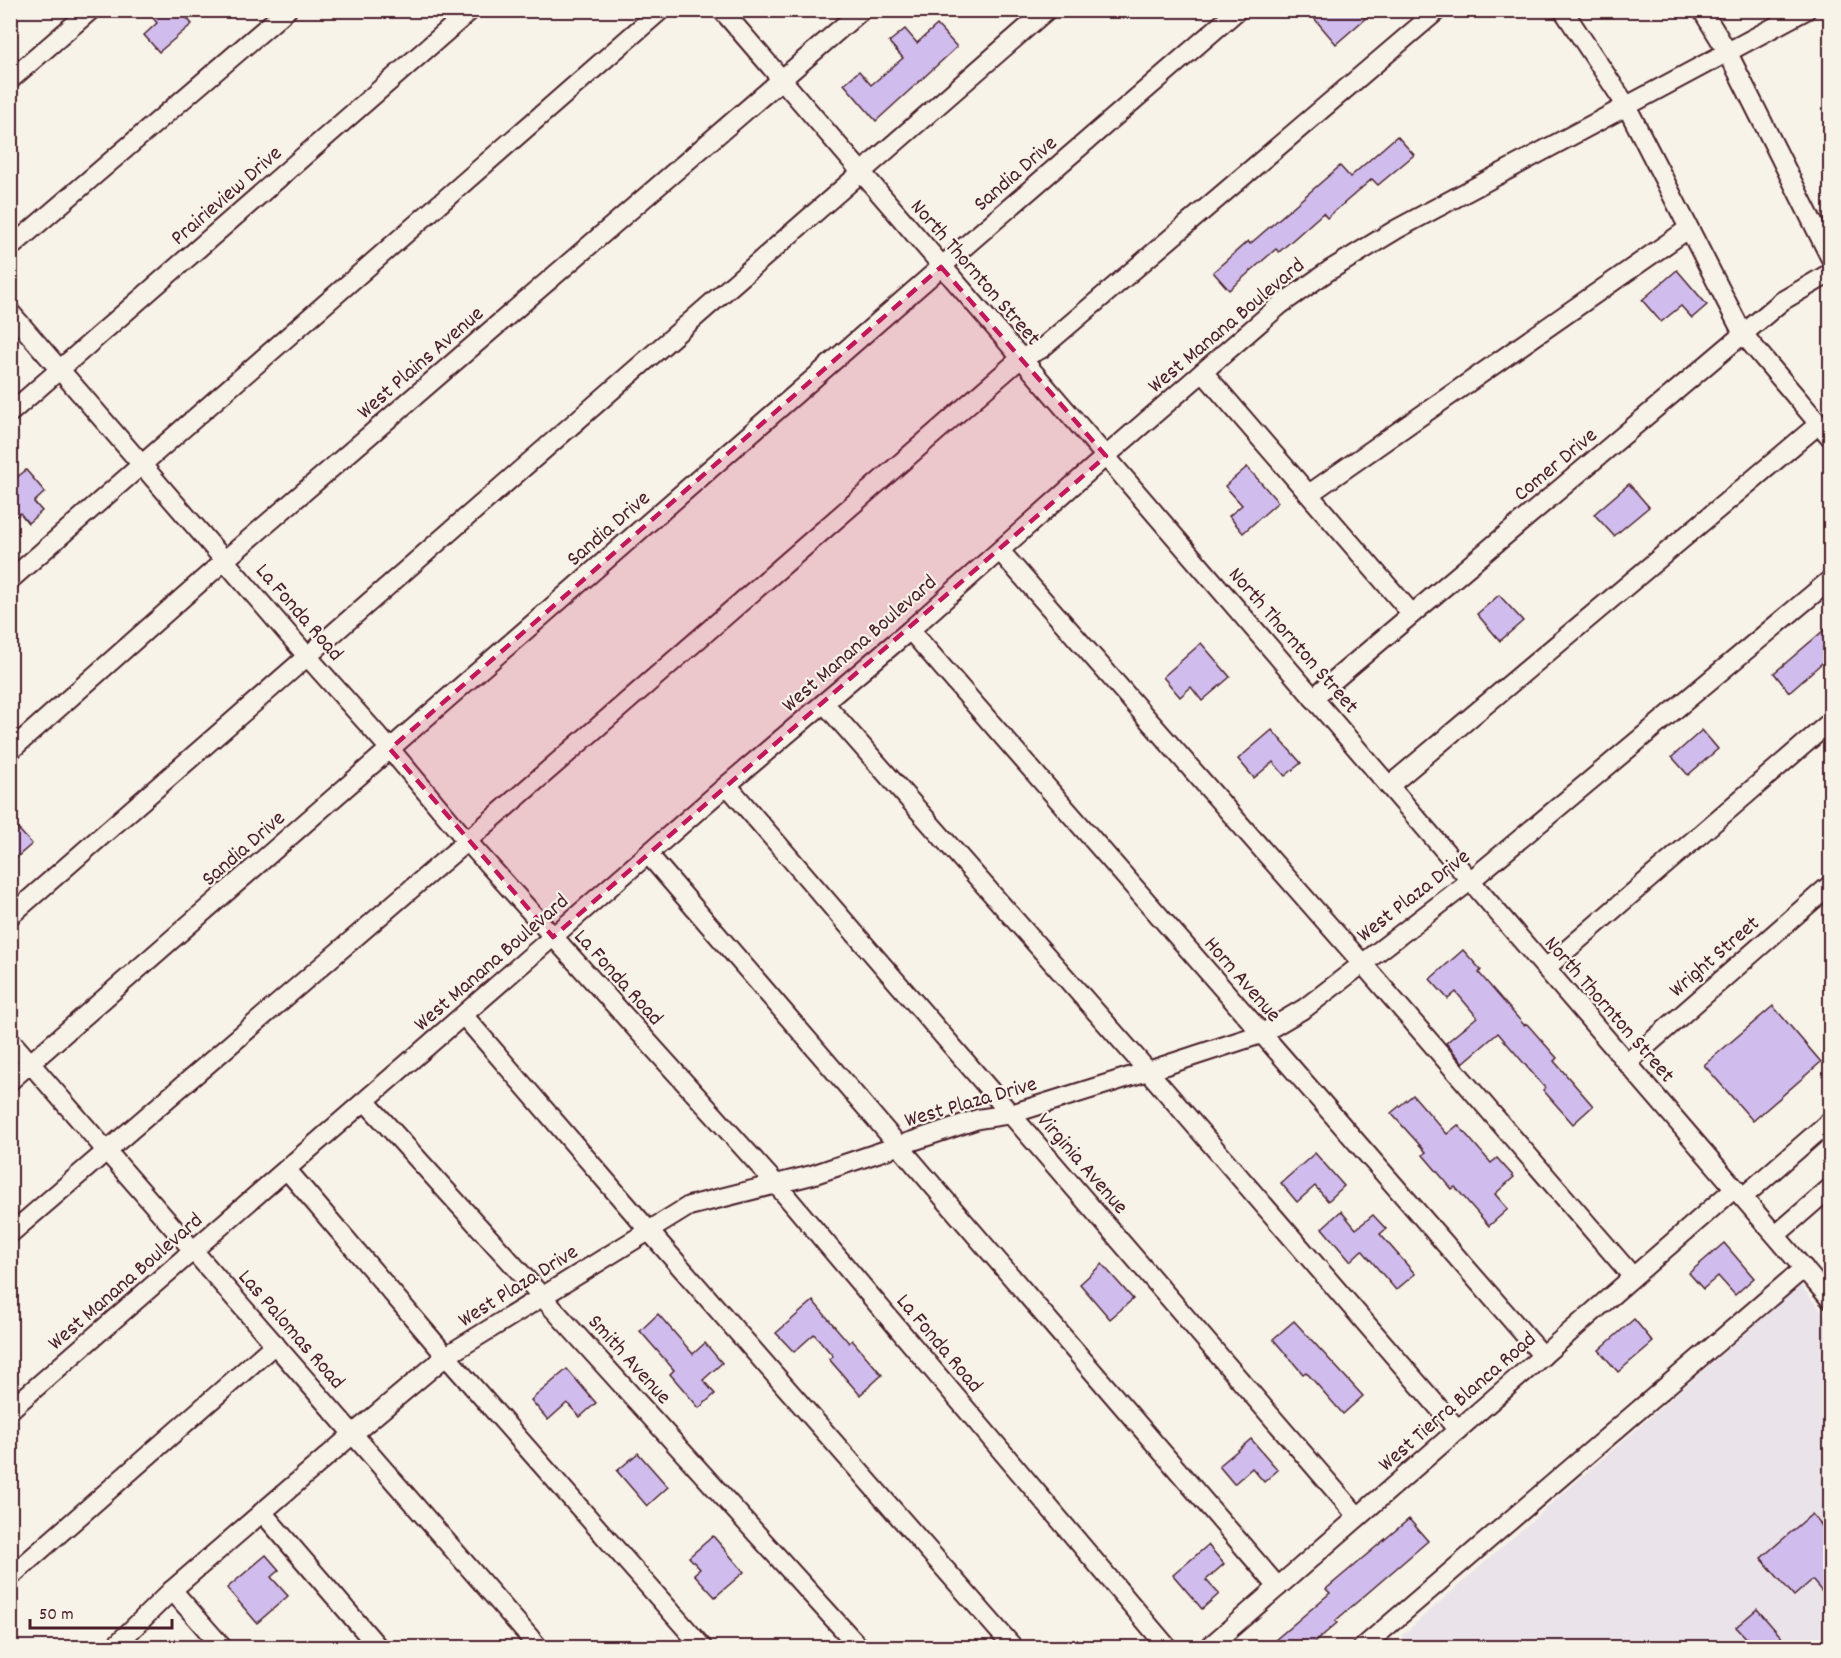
<svg xmlns="http://www.w3.org/2000/svg" width="1841" height="1658" font-family="Dekko,sans-serif">
<rect width="100%" height="100%" fill="#f7f3e8"/>
<filter id="ink" filterUnits="userSpaceOnUse"><feTurbulence type="fractalNoise" baseFrequency=".0167" numOctaves="2"/><feDisplacementMap in="SourceGraphic" scale="12" xChannelSelector="R" yChannelSelector="G"/><feConvolveMatrix kernelMatrix="1 2 1 2 8 2 1 2 1" color-interpolation-filters="sRGB"/></filter>
<g filter="url(#ink)">
<path fill="#ebe3ea" d="M 1800,1285 L 1830,1321 L 1830,1647 L 1410,1648 L 1401,1636 Z"/>
<g fill="#d0bded" stroke="#4a1f2b" stroke-width="1.5">
<path d="M 147,10 L 180,10 L 192,24 L 159,52 L 144,35 L 157,23 Z"/>
<path d="M 1307,10 L 1375,10 L 1336,44 Z"/>
<path d="M 937,25 L 957,47 L 876,121 L 844,84 L 859,71 L 871,85 L 903,58 L 889,42 L 905,29 L 917,43 Z"/>
<path d="M 1397,136 L 1414,155 L 1378,185 L 1372,179 L 1327,218 L 1323,213 L 1279,252 L 1276,249 L 1229,290 L 1213,272 L 1248,241 L 1250,244 L 1340,166 L 1350,177 Z"/>
<path d="M 1677,270 L 1707,305 L 1692,318 L 1681,306 L 1661,322 L 1642,300 Z"/>
<path d="M 1247,467 L 1278,502 L 1243,533 L 1229,516 L 1242,505 L 1225,486 Z"/>
<path d="M 26,470 L 45,492 L 34,502 L 42,511 L 28,523 L 20,513 L 10,521 L 10,483 Z"/>
<path d="M 1629,484 L 1649,507 L 1614,536 L 1594,514 Z"/>
<path d="M 1499,595 L 1523,621 L 1500,641 L 1477,614 Z"/>
<path d="M 1830,625 L 1830,656 L 1789,692 L 1774,673 Z"/>
<path d="M 1201,643 L 1230,677 L 1202,701 L 1191,687 L 1180,697 L 1163,677 Z"/>
<path d="M 1272,730 L 1301,763 L 1285,776 L 1273,762 L 1254,778 L 1238,759 Z"/>
<path d="M 1702,730 L 1718,749 L 1688,775 L 1672,757 Z"/>
<path d="M 10,820 L 32,844 L 10,863 Z"/>
<path d="M 1463,950 L 1481,970 L 1479,973 L 1524,1025 L 1527,1024 L 1557,1058 L 1554,1061 L 1593,1106 L 1573,1124 L 1543,1090 L 1545,1088 L 1498,1033 L 1463,1063 L 1446,1043 L 1477,1017 L 1456,992 L 1448,999 L 1430,979 Z"/>
<path d="M 1773,1006 L 1821,1062 L 1753,1121 L 1704,1065 Z"/>
<path d="M 1413,1095 L 1447,1134 L 1458,1125 L 1491,1163 L 1497,1158 L 1514,1177 L 1495,1194 L 1508,1209 L 1489,1226 L 1455,1187 L 1452,1189 L 1423,1155 L 1426,1152 L 1391,1113 Z"/>
<path d="M 1315,1153 L 1344,1186 L 1328,1201 L 1315,1186 L 1297,1202 L 1281,1183 Z"/>
<path d="M 1341,1211 L 1356,1229 L 1373,1215 L 1386,1229 L 1380,1234 L 1415,1274 L 1396,1290 L 1362,1250 L 1350,1261 L 1322,1228 Z"/>
<path d="M 1724,1243 L 1754,1278 L 1735,1295 L 1718,1276 L 1703,1289 L 1689,1273 Z"/>
<path d="M 1102,1264 L 1133,1299 L 1110,1319 L 1080,1284 Z"/>
<path d="M 813,1301 L 849,1343 L 852,1340 L 882,1375 L 860,1395 L 829,1359 L 833,1356 L 814,1334 L 794,1352 L 776,1333 Z"/>
<path d="M 658,1314 L 693,1354 L 705,1343 L 722,1363 L 703,1380 L 715,1394 L 699,1408 L 670,1374 L 674,1370 L 640,1331 Z"/>
<path d="M 1634,1319 L 1653,1342 L 1618,1372 L 1599,1350 Z"/>
<path d="M 1294,1321 L 1363,1396 L 1343,1414 L 1306,1372 L 1303,1374 L 1273,1339 Z"/>
<path d="M 567,1369 L 596,1403 L 580,1417 L 567,1403 L 548,1420 L 531,1400 Z"/>
<path d="M 1251,1439 L 1278,1470 L 1264,1482 L 1252,1468 L 1234,1484 L 1219,1466 Z"/>
<path d="M 638,1453 L 668,1487 L 647,1506 L 617,1471 Z"/>
<path d="M 1812,1514 L 1830,1536 L 1830,1601 L 1812,1580 L 1794,1596 L 1761,1558 Z"/>
<path d="M 1409,1519 L 1428,1541 L 1335,1621 L 1337,1623 L 1309,1647 L 1267,1647 L 1330,1593 L 1326,1589 Z"/>
<path d="M 713,1536 L 744,1572 L 715,1597 L 694,1574 L 700,1569 L 689,1557 Z"/>
<path d="M 1208,1545 L 1224,1564 L 1206,1580 L 1219,1594 L 1202,1609 L 1173,1575 Z"/>
<path d="M 266,1555 L 279,1570 L 271,1577 L 288,1596 L 257,1623 L 227,1588 Z"/>
<path d="M 1757,1609 L 1790,1647 L 1755,1647 L 1736,1627 Z"/>
</g>
<g fill="none" stroke-linecap="round" stroke-linejoin="round">
<g stroke="#4a1f2b" stroke-width="22">
<g id="minor">
<path d="M 722,10 L 1830,1299"/>
<path d="M 1563,10 L 1626,105 L 1743,334 L 1830,437"/>
<path d="M 1702,10 L 1727,51 L 1830,257"/>
<path d="M 10,80 L 91,10"/>
<path d="M 10,248 L 287,10"/>
<path d="M 10,312 L 307,656 L 390,749 L 467,841 L 776,1184 L 1168,1648"/>
<path d="M 1203,372 L 1412,614"/>
<path d="M 10,413 L 471,10"/>
<path d="M 1309,494 L 1688,229"/>
<path d="M 1000,551 L 1362,963 L 1633,1277"/>
<path d="M 10,580 L 661,10"/>
<path d="M 910,630 L 1543,1356"/>
<path d="M 1313,698 L 1782,301 L 1830,273"/>
<path d="M 824,703 L 1148,1071 L 1458,1430"/>
<path d="M 10,751 L 225,560 L 862,10"/>
<path d="M 727,785 L 1358,1517"/>
<path d="M 1389,786 L 1820,423"/>
<path d="M 648,854 L 1278,1587"/>
<path d="M 10,916 L 1047,10"/>
<path d="M 1546,968 L 1830,722"/>
<path d="M 464,1016 L 649,1231 L 1014,1648"/>
<path d="M 10,1040 L 539,1648"/>
<path d="M 1627,1063 L 1830,885"/>
<path d="M 10,1081 L 941,267 L 1238,10"/>
<path d="M 366,1102 L 860,1648"/>
<path d="M 287,1170 L 446,1356 L 703,1648"/>
<path d="M 1743,1197 L 1830,1121"/>
<path d="M 10,1234 L 467,841 L 1021,358 L 1041,349 L 1438,10"/>
<path d="M 1776,1235 L 1830,1188"/>
<path d="M 10,1410 L 727,785 L 910,630 L 1106,456 L 1280,305 L 1330,270 L 1397,229 L 1806,10"/>
<path d="M 262,1512 L 379,1648"/>
<path d="M 10,1577 L 275,1344"/>
<path d="M 172,1590 L 223,1648"/>
<path d="M 113,1648 L 172,1590 L 353,1434 L 446,1356 L 689,1206 L 812,1175 L 978,1119 L 1011,1114 L 1148,1071 L 1261,1034 L 1305,1008 L 1470,881 L 1830,580"/>
<path d="M 1208,1648 L 1735,1188"/>
<path d="M 1362,1648 L 1804,1268"/>
</g>
</g>
<use href="#minor" stroke="#f7f3e8" stroke-width="18"/>
</g>
</g>
<path fill="#c2185b" fill-opacity="0.2" stroke="#c2185b" stroke-width="4.5" stroke-dasharray="12 8" stroke-linejoin="round" d="M 941,267 L 1106,456 L 553,937 L 390,749 Z"/>
<g text-anchor="middle" stroke-width="4.5" stroke-linejoin="round" paint-order="stroke">
<g font-size="22" fill="#4a1f2b" stroke="#f7f3e8">
<text transform="translate(1014 172) rotate(-41)" y="8">Sandia Drive</text>
<text transform="translate(225 194) rotate(-41)" y="8">Prairieview Drive</text>
<text transform="translate(977 271) rotate(49)" y="8">North Thornton Street</text>
<text transform="translate(1225 324) rotate(-40)" y="8">West Manana Boulevard</text>
<text transform="translate(419 361) rotate(-41)" y="8">West Plains Avenue</text>
<text transform="translate(1554 463) rotate(-40)" y="8">Comer Drive</text>
<text transform="translate(607 527) rotate(-41)" y="8">Sandia Drive</text>
<text transform="translate(301 611) rotate(49)" y="8">La Fonda Road</text>
<text transform="translate(1295 639) rotate(49)" y="8">North Thornton Street</text>
<text transform="translate(858 642) rotate(-41)" y="8">West Manana Boulevard</text>
<text transform="translate(242 847) rotate(-41)" y="8">Sandia Drive</text>
<text transform="translate(1412 894) rotate(-38)" y="8">West Plaza Drive</text>
<text transform="translate(1713 955) rotate(-41)" y="8">Wright Street</text>
<text transform="translate(490 961) rotate(-41)" y="8">West Manana Boulevard</text>
<text transform="translate(620 976) rotate(48)" y="8">La Fonda Road</text>
<text transform="translate(1244 978) rotate(49)" y="8">Horn Avenue</text>
<text transform="translate(1611 1008) rotate(49)" y="8">North Thornton Street</text>
<text transform="translate(970 1100) rotate(-16)" y="8">West Plaza Drive</text>
<text transform="translate(1084 1162) rotate(49)" y="8">Virginia Avenue</text>
<text transform="translate(124 1280) rotate(-41)" y="8">West Manana Boulevard</text>
<text transform="translate(517 1284) rotate(-32)" y="8">West Plaza Drive</text>
<text transform="translate(293 1328) rotate(49)" y="8">Las Palomas Road</text>
<text transform="translate(941 1342) rotate(50)" y="8">La Fonda Road</text>
<text transform="translate(631 1358) rotate(48)" y="8">Smith Avenue</text>
<text transform="translate(1456 1400) rotate(-41)" y="8">West Tierra Blanca Road</text>
</g>
</g>
<rect width="1841" height="1658" fill="none" stroke="#f7f3e8" stroke-width="36"/>
<rect x="18" y="18" width="1805" height="1622" fill="none" stroke="#4a1f2b" stroke-width="2" filter="url(#ink)"/>
<path d="M30 1619v9h142v-9" fill="none" stroke="#4a1f2b" stroke-width="3"/>
<text x="39" y="1619" font-size="18" fill="#4a1f2b" stroke="#f7f3e8" stroke-width="4.5" paint-order="stroke">50 m</text>
</svg>
